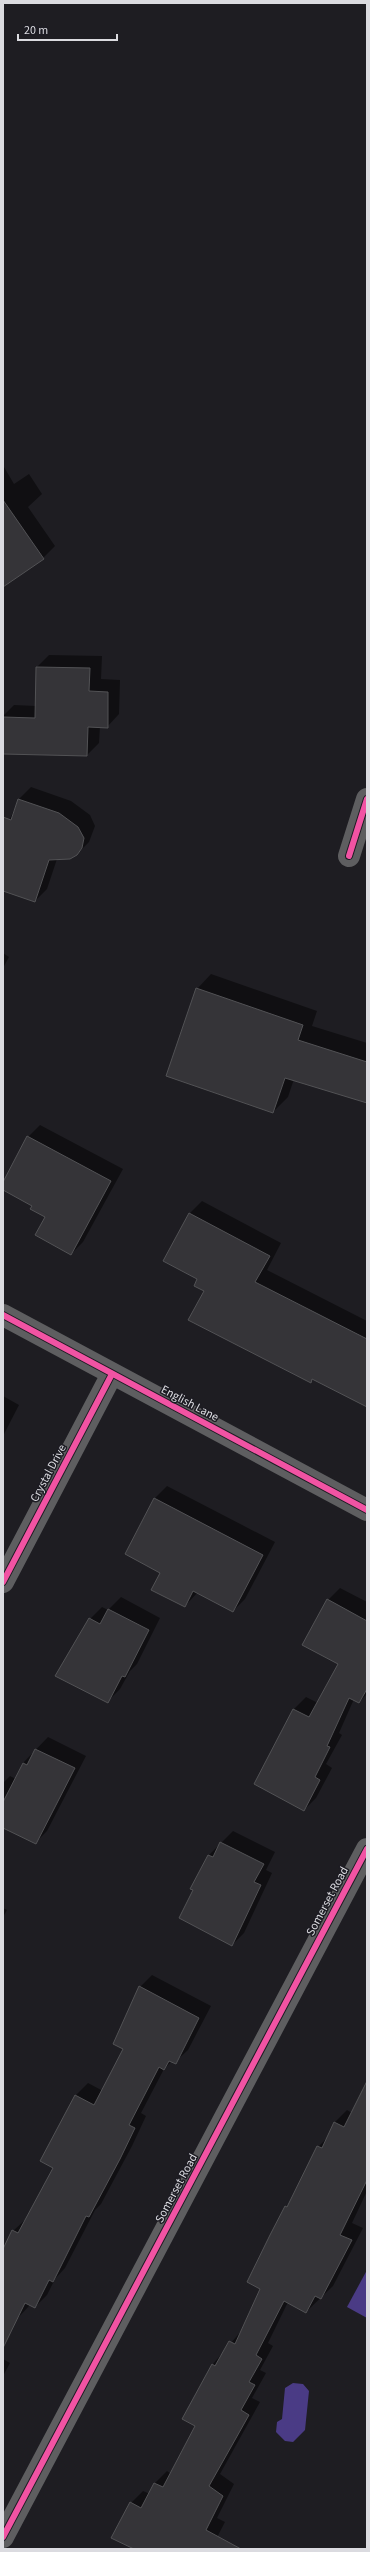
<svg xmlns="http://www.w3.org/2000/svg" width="370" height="2552" font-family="'Source Sans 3',sans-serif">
<rect width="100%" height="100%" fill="#1e1d22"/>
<g fill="#4a3b85">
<path d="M 367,2270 L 367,2318 L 347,2307 Z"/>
<path d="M 293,2383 L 303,2384 L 309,2391 L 305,2430 L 293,2442 L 285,2441 L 276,2432 L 277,2422 L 282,2419 L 285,2388 Z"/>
</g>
<g fill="#0007">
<path d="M 4,467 L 14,484 L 29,474 L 42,494 L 28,507 L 55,546 L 43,558 L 3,571 Z"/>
<path d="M 49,655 L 102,656 L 101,679 L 120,680 L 119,714 L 107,727 L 100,726 L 99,743 L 87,755 L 3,753 L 3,716 L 14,705 L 36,706 L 37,667 Z"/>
<path d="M 31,787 L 71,801 L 90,815 L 95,826 L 89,842 L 77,854 L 57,859 L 47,889 L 35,901 L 3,890 L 3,834 L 19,799 Z"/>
<path d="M 3,953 L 9,957 L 3,968 Z"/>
<path d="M 211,974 L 317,1011 L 312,1026 L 367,1043 L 367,1099 L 294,1079 L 288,1097 L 273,1112 L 197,989 Z"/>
<path d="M 40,1125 L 123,1169 L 83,1242 L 71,1254 L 46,1216 L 33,1206 L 3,1189 L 3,1184 L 28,1137 Z"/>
<path d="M 202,1201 L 281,1243 L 267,1270 L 367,1321 L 367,1401 L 314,1378 L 310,1382 L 205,1290 L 198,1279 L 165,1261 L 190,1213 Z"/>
<path d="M 3,1396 L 19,1405 L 3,1436 Z"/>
<path d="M 167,1486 L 275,1542 L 245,1599 L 233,1611 L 198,1592 L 185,1606 L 162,1573 L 126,1554 L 155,1498 Z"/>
<path d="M 340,1588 L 367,1602 L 367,1694 L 359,1702 L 354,1699 L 339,1733 L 342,1735 L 326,1764 L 332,1768 L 316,1798 L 304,1810 L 255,1784 L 294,1709 L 306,1697 L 318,1703 L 339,1664 L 304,1644 L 328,1600 Z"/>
<path d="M 121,1597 L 160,1618 L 137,1664 L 130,1671 L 120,1689 L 108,1701 L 90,1619 L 102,1607 L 108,1610 Z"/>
<path d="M 48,1737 L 86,1756 L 47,1831 L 35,1843 L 3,1827 L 3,1783 L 10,1776 L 16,1779 L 23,1763 Z"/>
<path d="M 233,1831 L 275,1852 L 266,1870 L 272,1873 L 244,1933 L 232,1945 L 194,1890 L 209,1855 Z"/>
<path d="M 3,1908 L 7,1910 L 3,1917 Z"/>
<path d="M 152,1975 L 211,2006 L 188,2050 L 175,2062 L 172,2061 L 164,2069 L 141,2113 L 146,2116 L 132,2146 L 101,2204 L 95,2210 L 65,2268 L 55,2279 L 47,2295 L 35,2307 L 30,2305 L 15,2321 L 3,2315 L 3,2251 L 13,2231 L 26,2219 L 54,2168 L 42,2161 L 76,2095 L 88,2083 L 103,2091 L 124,2049 L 140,1987 Z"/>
<path d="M 367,2102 L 367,2191 L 352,2223 L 363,2228 L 333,2286 L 306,2312 L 288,2302 L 268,2343 L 273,2346 L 260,2370 L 266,2373 L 252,2398 L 260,2402 L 220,2474 L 234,2484 L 217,2518 L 225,2522 L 211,2549 L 136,2549 L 131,2503 L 143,2491 L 150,2494 L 155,2483 L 167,2471 L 171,2474 L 197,2426 L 183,2419 L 213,2364 L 242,2330 L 262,2289 L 286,2207 L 291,2201 L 318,2147 L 328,2137 L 335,2122 L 347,2110 L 352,2113 Z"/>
<path d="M 3,2359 L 10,2363 L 3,2376 Z"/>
</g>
<g fill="#353438" stroke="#525255">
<path d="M 3,500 L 44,559 L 3,587 Z"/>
<path d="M 36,667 L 90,668 L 89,691 L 108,692 L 108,728 L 88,727 L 87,756 L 3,754 L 3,717 L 35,718 Z"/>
<path d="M 18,799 L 59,813 L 78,827 L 84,838 L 82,848 L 77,855 L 70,859 L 49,860 L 35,902 L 3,891 L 3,817 L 11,820 Z"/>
<path d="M 196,988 L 303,1025 L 298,1040 L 367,1062 L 367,1103 L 285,1078 L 273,1113 L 166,1076 Z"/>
<path d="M 27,1136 L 111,1181 L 71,1255 L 35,1235 L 45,1217 L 30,1209 L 32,1206 L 3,1190 L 3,1182 Z"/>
<path d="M 189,1213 L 270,1256 L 255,1282 L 367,1339 L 367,1407 L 312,1379 L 311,1383 L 188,1320 L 204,1291 L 194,1286 L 197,1279 L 163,1261 Z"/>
<path d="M 154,1498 L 263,1555 L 233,1612 L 193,1591 L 185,1607 L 151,1590 L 160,1573 L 125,1554 Z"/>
<path d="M 327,1599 L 367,1621 L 367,1689 L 359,1703 L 349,1698 L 327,1746 L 330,1747 L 315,1777 L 320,1780 L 304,1811 L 254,1784 L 293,1709 L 309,1717 L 338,1664 L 302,1645 Z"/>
<path d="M 108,1609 L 149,1630 L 125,1677 L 122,1676 L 108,1703 L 55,1676 L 89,1618 L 100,1624 Z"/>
<path d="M 35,1749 L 75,1768 L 36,1844 L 3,1828 L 3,1802 L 23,1763 L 27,1765 Z"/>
<path d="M 220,1842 L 264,1864 L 254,1882 L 261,1885 L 232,1946 L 179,1918 L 193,1890 L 190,1889 L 208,1855 L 213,1857 Z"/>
<path d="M 139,1986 L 199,2018 L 176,2064 L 169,2061 L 164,2070 L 159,2067 L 129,2125 L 135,2128 L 120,2159 L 89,2217 L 86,2216 L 53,2282 L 49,2280 L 35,2308 L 25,2303 L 3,2348 L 3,2249 L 12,2230 L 18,2233 L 53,2168 L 40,2161 L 75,2095 L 94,2105 L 123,2049 L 113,2044 Z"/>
<path d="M 367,2081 L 367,2180 L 340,2235 L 352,2240 L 321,2299 L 315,2296 L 306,2313 L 284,2301 L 256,2355 L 262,2359 L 249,2382 L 255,2385 L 241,2410 L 249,2415 L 209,2486 L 223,2496 L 206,2530 L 241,2549 L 134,2549 L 111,2538 L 130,2502 L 141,2508 L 154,2483 L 163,2487 L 195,2426 L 182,2419 L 212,2364 L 215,2366 L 229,2341 L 235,2344 L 260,2289 L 247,2282 L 270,2235 L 285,2206 L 287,2207 L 317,2146 L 322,2148 L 334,2122 L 344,2127 Z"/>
</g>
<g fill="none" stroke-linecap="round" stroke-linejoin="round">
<g stroke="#5e5e60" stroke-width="22">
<path d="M 349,856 L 367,799"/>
<path d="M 3,1315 L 367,1510"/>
<path d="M 3,1582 L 112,1374"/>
<path d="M 3,2537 L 367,1849"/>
</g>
<g stroke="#1d1c23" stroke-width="8">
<g id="cycleway">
<path d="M 349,856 L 367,799"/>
<path d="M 3,1315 L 367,1510"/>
<path d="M 3,1582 L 112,1374"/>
<path d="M 3,2537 L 367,1849"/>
</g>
</g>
<use href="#cycleway" stroke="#f153a3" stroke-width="6"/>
</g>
<g text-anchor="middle" stroke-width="3" stroke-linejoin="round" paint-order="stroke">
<g font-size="12" fill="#dbdbe0" stroke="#1d1c23">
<text transform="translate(190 1403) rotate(28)" y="4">English Lane</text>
<text transform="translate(48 1473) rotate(-62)" y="4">Crystal Drive</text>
<text transform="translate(327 1901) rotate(-62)" y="4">Somerset Road</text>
<text transform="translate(176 2188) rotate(-62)" y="4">Somerset Road</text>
</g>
</g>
<rect width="370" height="2552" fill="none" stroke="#dbdbe0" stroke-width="8"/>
<path d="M18 34v6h99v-6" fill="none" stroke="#dbdbe0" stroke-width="2"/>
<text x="24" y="34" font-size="12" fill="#dbdbe0" stroke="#1d1c23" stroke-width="3" paint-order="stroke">20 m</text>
</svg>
